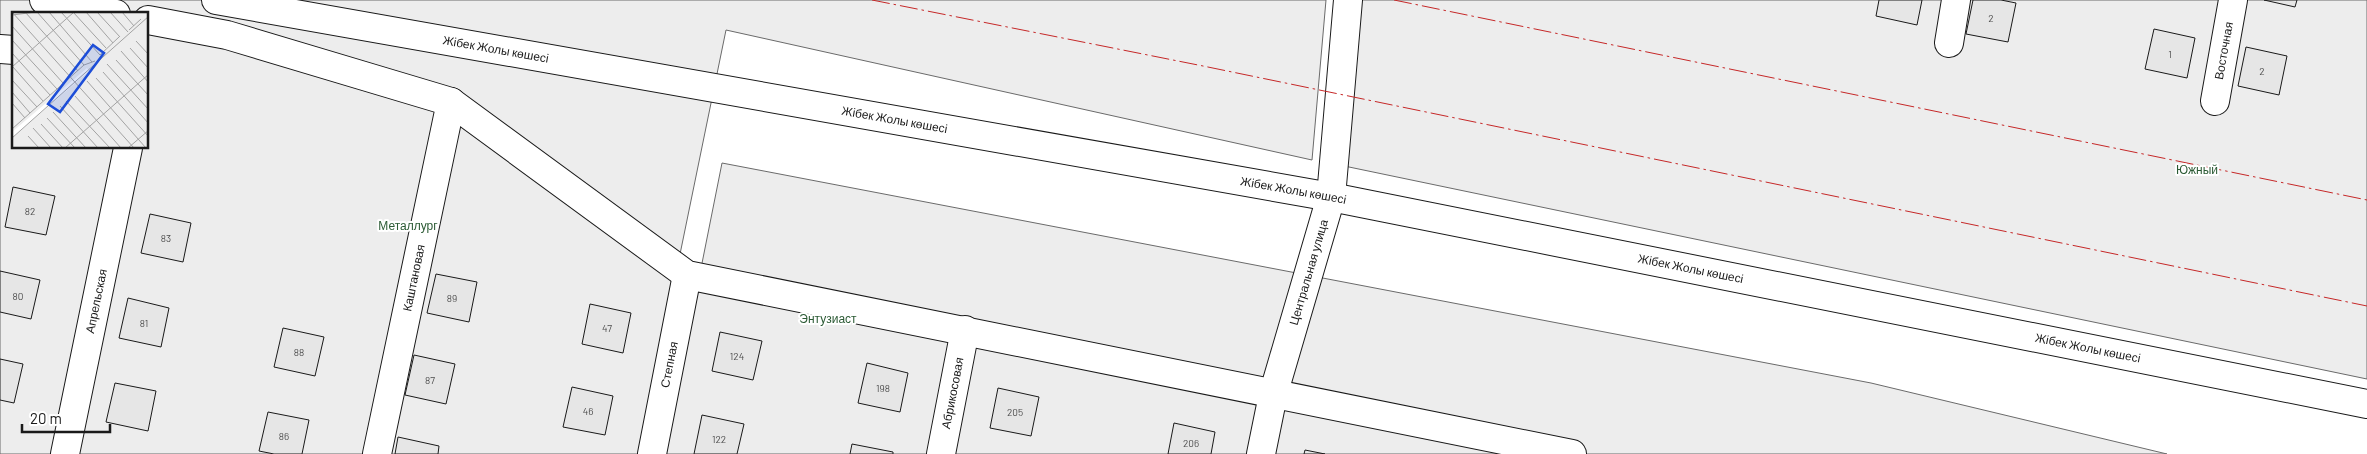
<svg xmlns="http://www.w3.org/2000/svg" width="2367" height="454" font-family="Barlow,sans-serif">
<rect width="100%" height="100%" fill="#fff"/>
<g fill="#ededed" stroke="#6a6a6a" fill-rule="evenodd">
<path d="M 0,0 L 1326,0 L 1312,160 L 726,30 L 639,454 L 0,454 ZM 14,14 L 148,14 L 148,148 L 14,148 Z"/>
<path d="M 1340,0 L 2367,0 L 2367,379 L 1325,162 Z"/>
<path d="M 722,163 L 1871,383 L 2167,454 L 664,454 Z"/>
</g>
<g fill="#e6e6e6" stroke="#1a1a1a">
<path d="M 1879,0 L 1922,0 L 1917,25 L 1876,16 Z"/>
<path d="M 1973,0 L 2001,0 L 2016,3 L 2008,42 L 1966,34 Z"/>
<path d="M 2264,0 L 2297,0 L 2295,7 Z"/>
<path d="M 2154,29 L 2195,38 L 2187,78 L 2145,69 Z"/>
<path d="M 2246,47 L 2287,56 L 2279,95 L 2238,86 Z"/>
<path d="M 13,187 L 55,196 L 46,235 L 5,227 Z"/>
<path d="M 150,214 L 191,223 L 183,262 L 141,253 Z"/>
<path d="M 0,271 L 40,280 L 31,319 L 0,312 Z"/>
<path d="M 436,274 L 477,282 L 469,322 L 427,313 Z"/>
<path d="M 128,298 L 169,308 L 161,347 L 119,338 Z"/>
<path d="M 590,304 L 631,313 L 623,353 L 582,344 Z"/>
<path d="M 283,328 L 324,337 L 315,376 L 274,367 Z"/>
<path d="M 720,332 L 762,341 L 753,380 L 712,371 Z"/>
<path d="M 414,355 L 455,364 L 446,404 L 405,395 Z"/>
<path d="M 0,359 L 23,364 L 14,403 L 0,400 Z"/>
<path d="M 867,363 L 908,373 L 900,412 L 858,403 Z"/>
<path d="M 115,383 L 156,391 L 148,431 L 106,422 Z"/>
<path d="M 572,387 L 613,396 L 605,435 L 563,427 Z"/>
<path d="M 998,388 L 1039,397 L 1031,436 L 990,428 Z"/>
<path d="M 268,412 L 309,420 L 302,454 L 274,454 L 259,451 Z"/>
<path d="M 702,415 L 744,424 L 737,454 L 694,454 Z"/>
<path d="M 1174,423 L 1215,432 L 1211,454 L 1168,454 Z"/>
<path d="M 398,437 L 439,446 L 438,454 L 395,454 Z"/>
<path d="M 852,444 L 893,452 L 893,454 L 850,454 Z"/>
<path d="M 1305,450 L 1325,454 L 1304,454 Z"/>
</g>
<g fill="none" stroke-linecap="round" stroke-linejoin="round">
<g stroke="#1a1a1a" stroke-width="30">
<g id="minor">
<path d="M 44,0 L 116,14"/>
<path d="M 148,20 L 227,35 L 451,102 L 687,275 L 1572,454"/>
<path d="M 1949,43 L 1956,0"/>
<path d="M 0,49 L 14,50"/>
<path id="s1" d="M 2215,101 L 2233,0"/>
<path id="s2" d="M 65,454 L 128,148"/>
<path id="s3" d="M 377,454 L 451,102"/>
<path id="s4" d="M 652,454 L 687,275"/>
<path id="s5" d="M 941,454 L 965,330"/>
<path id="s6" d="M 1261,454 L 1273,395 L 1331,197 L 1348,0"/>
</g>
</g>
<g stroke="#1a1a1a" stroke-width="30">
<g id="highway">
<path id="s7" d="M 216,0 L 1331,197 L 2367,404"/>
</g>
</g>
<use href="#minor" stroke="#fff" stroke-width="28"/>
<use href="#highway" stroke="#fff" stroke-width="28"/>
<g stroke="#c62828" stroke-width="1" stroke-dasharray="18 4 2.5 4" stroke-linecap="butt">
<path d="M 872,0 L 1203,66 L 2367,306"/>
<path d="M 1394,0 L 2367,200"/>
</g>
</g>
<g text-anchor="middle" stroke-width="4" stroke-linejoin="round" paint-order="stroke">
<g font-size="10" fill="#4d4d4d">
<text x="1991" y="22">2</text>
<text x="2170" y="58">1</text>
<text x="2262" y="75">2</text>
<text x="30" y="215">82</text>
<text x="166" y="242">83</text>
<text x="18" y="300">80</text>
<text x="452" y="302">89</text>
<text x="144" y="327">81</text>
<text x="607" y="332">47</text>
<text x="299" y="356">88</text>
<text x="737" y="360">124</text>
<text x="430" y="384">87</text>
<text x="883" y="392">198</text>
<text x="588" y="415">46</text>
<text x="1015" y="416">205</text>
<text x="284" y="440">86</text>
<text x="719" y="443">122</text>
<text x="1191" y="447">206</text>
</g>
<g font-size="12" fill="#1a1a1a" stroke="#fff">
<text dy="4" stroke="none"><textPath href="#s7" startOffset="284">Жібек Жолы көшесі</textPath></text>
<text dy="4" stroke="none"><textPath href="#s1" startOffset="51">Восточная</textPath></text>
<text dy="4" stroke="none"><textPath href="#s7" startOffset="689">Жібек Жолы көшесі</textPath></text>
<text dy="4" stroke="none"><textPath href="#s7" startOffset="1094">Жібек Жолы көшесі</textPath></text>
<text dy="4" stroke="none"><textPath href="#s7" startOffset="1499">Жібек Жолы көшесі</textPath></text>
<text dy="4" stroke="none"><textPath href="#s6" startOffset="188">Центральная улица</textPath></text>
<text dy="4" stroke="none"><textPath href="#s3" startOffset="180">Каштановая</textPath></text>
<text dy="4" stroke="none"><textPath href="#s2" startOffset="156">Апрельская</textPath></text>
<text dy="4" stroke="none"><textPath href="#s7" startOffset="1904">Жібек Жолы көшесі</textPath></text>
<text dy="4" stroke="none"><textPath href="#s4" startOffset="91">Степная</textPath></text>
<text dy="4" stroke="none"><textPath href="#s5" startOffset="62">Абрикосовая</textPath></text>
</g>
<g font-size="12" fill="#2b5a34" stroke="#fff">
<text x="2197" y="174">Южный</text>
<text x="408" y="230">Металлург</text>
<text x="828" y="323">Энтузиаст</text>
</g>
</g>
<g transform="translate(12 12)">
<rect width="136" height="136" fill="#fff"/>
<path d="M 0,0 L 136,0 L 136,136 L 0,136 L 0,126 L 77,59 L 75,56 L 0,120 Z" fill="#ededed"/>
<path fill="none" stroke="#a3a3a3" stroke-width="1" d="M 0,0 L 122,136M 13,0 L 66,59M 25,0 L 72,53M 37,0 L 80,50M 49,0 L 88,43 L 107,25M 61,0 L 94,36M 74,0 L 101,31M 85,0 L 108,25M 98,0 L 116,20M 110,0 L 122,14M 0,3 L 24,0M 0,14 L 51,71M 117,18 L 129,7M 0,28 L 45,77M 124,29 L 137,43M 118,36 L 137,57M 109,39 L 137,71M 0,41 L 38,83M 104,48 L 137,84M 95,52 L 137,98M 0,55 L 62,0M 1,55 L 31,89M 91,60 L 137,112M 84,66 L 137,125M 0,68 L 25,95M 75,69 L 134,136M 0,80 L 18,101M 63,84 L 109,136M 54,89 L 98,136M 0,91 L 13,106M 48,94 L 86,136M 41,100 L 74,136M 35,106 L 63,136M 29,112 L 51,136M 21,116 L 39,136M 0,117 L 72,53 L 83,49M 16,124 L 27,136M 0,126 L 137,4M 53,136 L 137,62M 116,136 L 137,118"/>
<path fill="#1d4ed8" fill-opacity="0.15" stroke="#1d4ed8" stroke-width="2.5" d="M 81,33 L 92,41 L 48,100 L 36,92 Z"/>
<rect width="136" height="136" fill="none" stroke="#1a1a1a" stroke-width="2.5"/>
</g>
<path d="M22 424v8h88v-8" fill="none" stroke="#1a1a1a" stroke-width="2.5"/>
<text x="30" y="424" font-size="15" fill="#1a1a1a" stroke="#ffffff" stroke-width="4" paint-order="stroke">20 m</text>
</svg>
